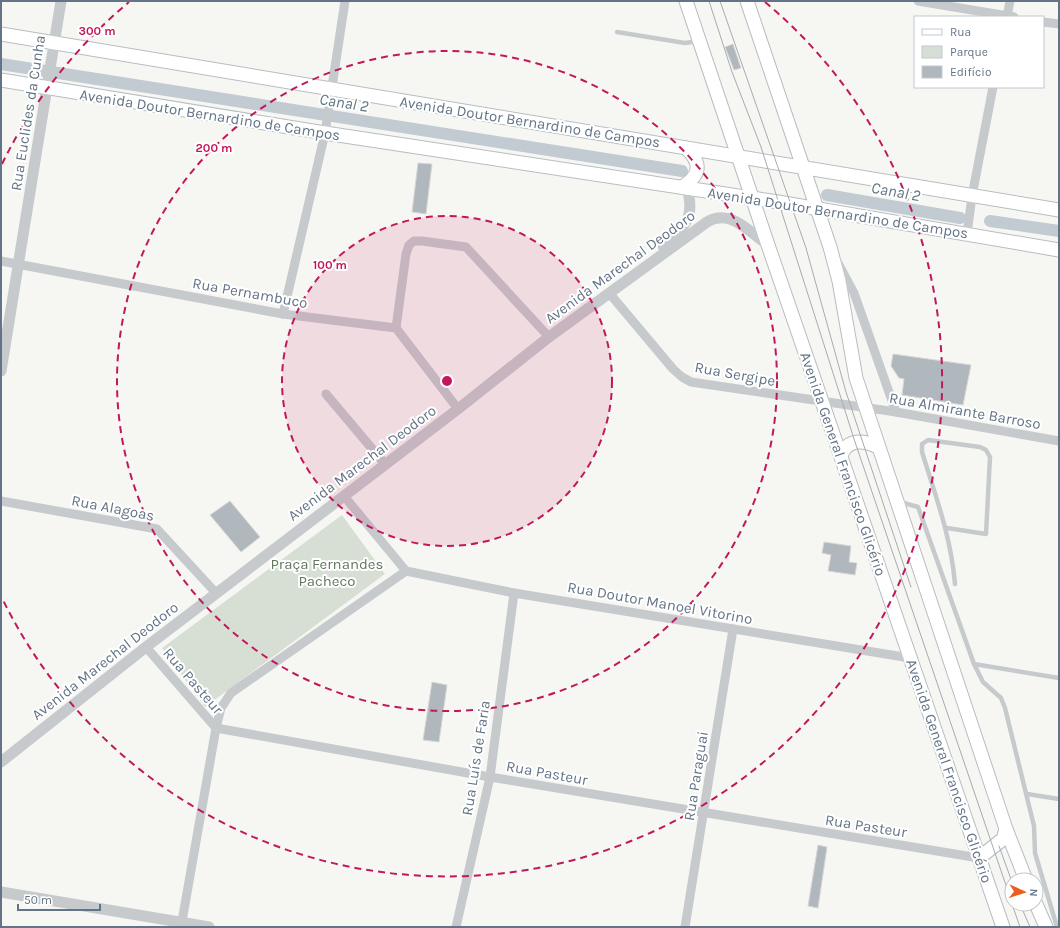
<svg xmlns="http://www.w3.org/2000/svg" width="1060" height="928" font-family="Karla,sans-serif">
<rect width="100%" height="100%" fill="#f6f7f3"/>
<path fill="#d7dfd4" d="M 342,515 L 385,574 L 205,707 L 162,648 Z"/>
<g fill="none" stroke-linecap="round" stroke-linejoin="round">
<g stroke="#c2cbd1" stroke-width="12">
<path d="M 1,64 L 682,171"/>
<path d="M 827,195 L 960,218"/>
<path d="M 990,221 L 1059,231"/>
</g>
</g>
<g fill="#b0b7bd" stroke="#d8d8d5">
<path d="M 733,44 L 741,68 L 734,70 L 725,47 Z"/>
<path d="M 418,163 L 432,164 L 426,214 L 412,212 Z"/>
<path d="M 893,354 L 971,365 L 963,405 L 902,395 L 904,379 L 899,378 L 891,366 Z"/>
<path d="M 230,501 L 260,537 L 241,552 L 210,515 Z"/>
<path d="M 824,542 L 851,546 L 849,562 L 857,563 L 855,575 L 828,571 L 831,555 L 822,553 Z"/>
<path d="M 432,682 L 447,685 L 439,742 L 423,740 Z"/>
<path d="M 818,845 L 827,847 L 818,908 L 808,906 Z"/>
</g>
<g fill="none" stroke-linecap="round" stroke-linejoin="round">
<g stroke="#b8bdc2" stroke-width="15">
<g id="secondary">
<path d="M 686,1 L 768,245 L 1003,927"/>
<path d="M 747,1 L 830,247 L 839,281 L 856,378 L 1006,829 L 1026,880"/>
<path d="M 1,34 L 1059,210"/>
<path d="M 1,80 L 325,133 L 778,202 L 1059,250"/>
<path d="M 682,187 C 701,175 702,163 686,148"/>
<path d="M 841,456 C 847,438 864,440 878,447"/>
<path d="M 979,858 L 1003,839 L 1006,829"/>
<path d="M 1036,904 L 1046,927"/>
</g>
</g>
<g stroke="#c6cacd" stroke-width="4.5">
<path d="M 617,32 L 685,43 L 698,41"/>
<path d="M 900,502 L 918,507 L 974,664 L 983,682 L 1001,698 L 1005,708 L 1034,826 L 1035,853 L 1057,927"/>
<path d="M 947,528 L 986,534 L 990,457 L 986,450 L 980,447 L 928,440 L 922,444 L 922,452 C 936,497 951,537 955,584"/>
<path d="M 974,664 L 1059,678"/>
<path d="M 1027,794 L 1059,799"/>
</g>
<g stroke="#c6cacd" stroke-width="9">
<path d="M 918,1 L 1014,17"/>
<path d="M 1007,17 L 1010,1"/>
<path d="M 1043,22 L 1059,24"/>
<path d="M 967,234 L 972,196 L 993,87"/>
<path d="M 1,261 L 283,314 L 396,328 L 458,409"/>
<path d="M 838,263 L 854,293 L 896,412"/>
<path d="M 610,294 L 673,369 L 682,377 L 691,382 L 896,412 L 1059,441"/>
<path d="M 283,314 L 325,133 L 345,1"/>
<path d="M 396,328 L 406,254 L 409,245 L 414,241 L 422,241 L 466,247 L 549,337"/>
<path d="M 326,394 L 385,464"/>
<path d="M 1,501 L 157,529 L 216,593"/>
<path d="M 406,571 L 514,593 L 910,658"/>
<path d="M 146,647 L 216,728 L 490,777 L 979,858"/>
<path d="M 181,927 L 216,728 L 221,708 L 231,693 L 406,571 L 344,496"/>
<path d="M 456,927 L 490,777 L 514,593"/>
<path d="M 685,927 L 733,629"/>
</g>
<g stroke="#c6cacd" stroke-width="11">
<path d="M 663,246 C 684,227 696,219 687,188"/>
<path d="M 1,371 L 61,1"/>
<path d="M 1,762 L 146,647 L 458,409 L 549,337 L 707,222 C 731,208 749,232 768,245"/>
<path d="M 1,892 L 209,927"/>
</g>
<use href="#secondary" stroke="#fff" stroke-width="13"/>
<g stroke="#a6abb2" stroke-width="1">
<path d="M 709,1 L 732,72 L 761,147 L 855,442 L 1012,903"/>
<path d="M 720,1 L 806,248 L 846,392 L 911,587"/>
<path d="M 999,846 L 1012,882"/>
<path d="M 1012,904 L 1020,927"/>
<path d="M 1020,904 L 1030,927"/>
</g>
</g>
<circle cx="447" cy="381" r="165" fill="#c2185b" fill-opacity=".12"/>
<g fill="none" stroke="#c2185b" stroke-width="2" stroke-dasharray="7 5">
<circle cx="447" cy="381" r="165"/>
<circle cx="447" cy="381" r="330"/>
<path d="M2 164A495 495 0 0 1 129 2M765 2A495 495 0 1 1 2 598"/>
</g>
<g text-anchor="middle" stroke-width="4" stroke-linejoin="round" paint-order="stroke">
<g font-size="15" fill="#637486" stroke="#fff">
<text transform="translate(28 113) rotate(-81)" y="5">Rua Euclides da Cunha</text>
<text transform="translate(210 115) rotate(9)" y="5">Avenida Doutor Bernardino de Campos</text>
<text transform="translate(530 122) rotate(9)" y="5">Avenida Doutor Bernardino de Campos</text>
<text transform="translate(838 213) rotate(9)" y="5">Avenida Doutor Bernardino de Campos</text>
<text transform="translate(620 267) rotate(-36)" y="5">Avenida Marechal Deodoro</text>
<text transform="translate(250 293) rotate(10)" y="5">Rua Pernambuco</text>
<text transform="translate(735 374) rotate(10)" y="5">Rua Sergipe</text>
<text transform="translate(965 411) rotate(10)" y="5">Rua Almirante Barroso</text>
<text transform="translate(362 463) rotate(-37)" y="5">Avenida Marechal Deodoro</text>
<text transform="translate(843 464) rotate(71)" y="5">Avenida General Francisco Glicério</text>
<text transform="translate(113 508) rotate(11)" y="5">Rua Alagoas</text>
<text transform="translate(660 603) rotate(10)" y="5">Rua Doutor Manoel Vitorino</text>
<text transform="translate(105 661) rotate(-38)" y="5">Avenida Marechal Deodoro</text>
<text transform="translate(193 681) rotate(49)" y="5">Rua Pasteur</text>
<text transform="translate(476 758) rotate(-81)" y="5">Rua Luís de Faria</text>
<text transform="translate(949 771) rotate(71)" y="5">Avenida General Francisco Glicério</text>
<text transform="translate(547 773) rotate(10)" y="5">Rua Pasteur</text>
<text transform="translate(696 776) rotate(-81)" y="5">Rua Paraguai</text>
<text transform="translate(866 826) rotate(9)" y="5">Rua Pasteur</text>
</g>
<g font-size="15" fill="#62785f" stroke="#fff">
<text x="327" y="569">Praça Fernandes<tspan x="327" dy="17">Pacheco</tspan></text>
</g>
<g font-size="16" font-style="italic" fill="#5f7683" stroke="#fff">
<text transform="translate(344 102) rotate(9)" y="6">Canal 2</text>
<text transform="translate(896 191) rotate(10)" y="6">Canal 2</text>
</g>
</g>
<circle cx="447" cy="381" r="6" fill="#c2185b" stroke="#fff" stroke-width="2"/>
<g font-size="12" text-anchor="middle" font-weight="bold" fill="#c2185b" stroke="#fff" stroke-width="4" stroke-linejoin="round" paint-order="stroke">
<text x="97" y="35">300 m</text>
<text x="214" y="152">200 m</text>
<text x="330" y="269">100 m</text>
</g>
<rect width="1060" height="928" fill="none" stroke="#637486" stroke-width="4"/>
<rect x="914" y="16" width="130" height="72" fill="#ffffff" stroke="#c1c7cf"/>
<rect x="922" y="29" width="20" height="6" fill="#ffffff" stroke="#c1c7cf"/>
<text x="950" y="36" font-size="12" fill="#637486">Rua</text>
<rect x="922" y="46" width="20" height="12" fill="#d7dfd4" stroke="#c1c7cf"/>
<text x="950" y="56" font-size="12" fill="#637486">Parque</text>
<rect x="922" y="66" width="20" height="12" fill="#b0b7bd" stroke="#c1c7cf"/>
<text x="950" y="76" font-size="12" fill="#637486">Edifício</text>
<g transform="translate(1024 892) rotate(93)"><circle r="19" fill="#ffffff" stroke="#c1c7cf"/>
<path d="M0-3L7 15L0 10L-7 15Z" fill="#ef5c1b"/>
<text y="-6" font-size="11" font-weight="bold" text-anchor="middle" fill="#637486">N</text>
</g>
<path d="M18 904v6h82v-6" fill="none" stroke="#637486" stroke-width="2"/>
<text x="24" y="904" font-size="12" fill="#637486" stroke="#ffffff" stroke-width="3" paint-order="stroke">50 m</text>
</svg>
